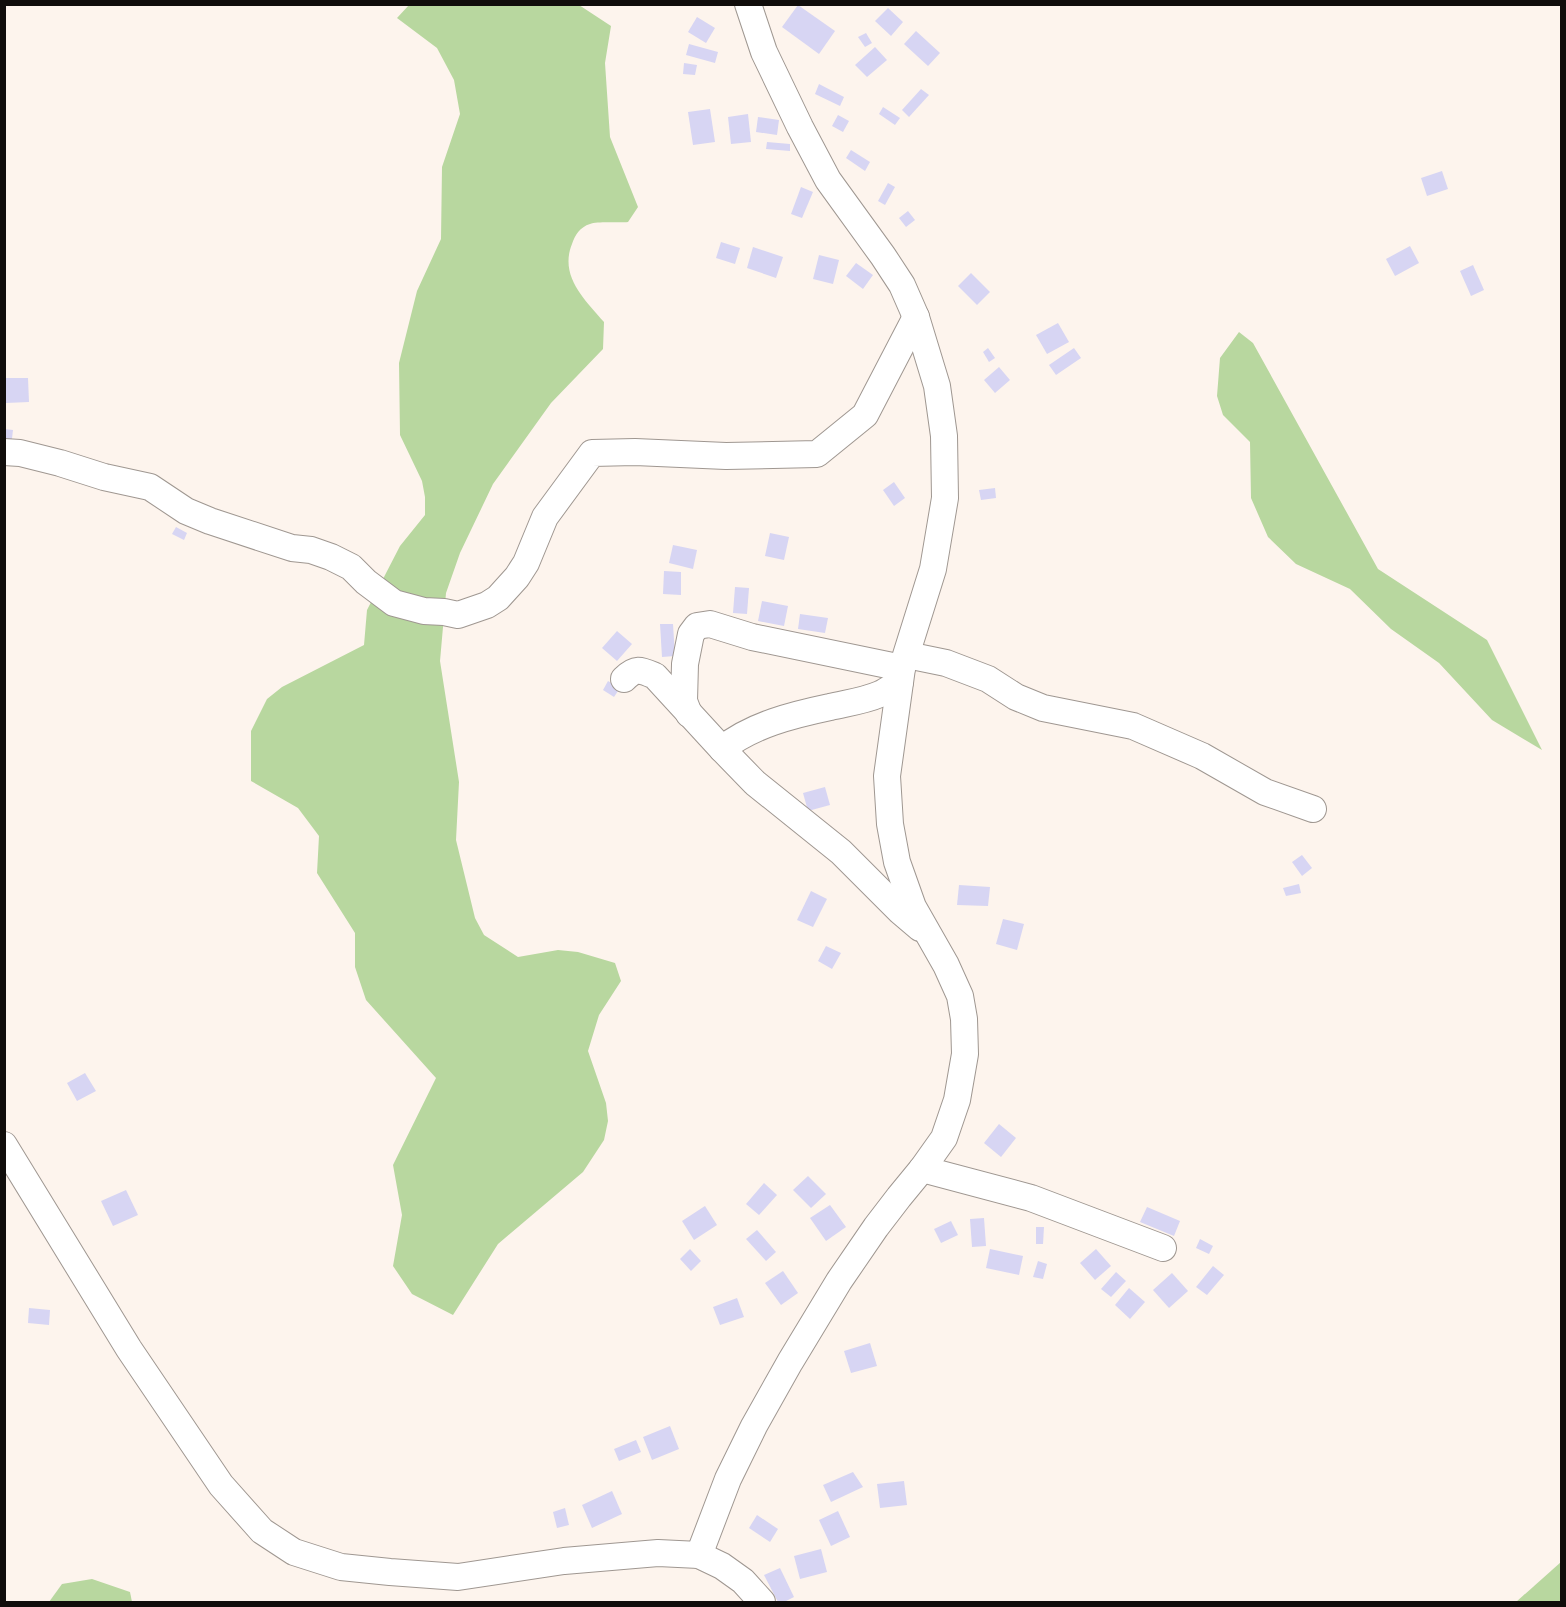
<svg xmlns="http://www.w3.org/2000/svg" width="1566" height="1607" font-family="'Open Sans',sans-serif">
<rect width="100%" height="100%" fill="#fdf4ed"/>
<g fill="#b8d79f">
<path d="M 409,5 L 579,5 L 611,26 L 605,63 L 610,137 L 638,207 L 628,222 C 619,223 597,221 590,224 C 580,227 575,235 572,244 C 559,276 585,300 604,322 L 603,349 L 551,403 L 493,484 L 460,553 L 446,593 L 440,661 L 459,782 L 456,840 L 475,918 L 484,935 L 518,957 L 558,950 L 578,952 L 615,963 L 621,981 L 599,1015 L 588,1051 L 606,1103 L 608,1121 L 604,1140 L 583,1172 L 498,1244 L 453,1315 L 412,1294 L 393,1266 L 402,1215 L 393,1165 L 436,1078 L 366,1000 L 355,967 L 355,933 L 317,873 L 319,836 L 298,808 L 251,781 L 251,731 L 267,699 L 282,687 L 364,645 L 367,610 L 400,546 L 425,515 L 425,497 L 422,481 L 400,435 L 399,363 L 417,291 L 441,239 L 442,167 L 460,114 L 454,80 L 437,48 L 397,18 Z"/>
<path d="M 1239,332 L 1253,343 L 1378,569 L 1487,640 L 1542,750 L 1492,720 L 1439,663 L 1391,629 L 1350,589 L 1296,564 L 1268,537 L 1251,498 L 1250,442 L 1223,415 L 1217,396 L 1220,358 Z"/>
<path d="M 1561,1562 L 1561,1602 L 1516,1602 Z"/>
<path d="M 92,1579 L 130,1592 L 132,1602 L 49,1602 L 62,1584 Z"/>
</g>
<g fill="#d7d5f3">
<path d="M 798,5 L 835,31 L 819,54 L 782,27 Z"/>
<path d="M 888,8 L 903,22 L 891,36 L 875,21 Z"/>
<path d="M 697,17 L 715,28 L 706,43 L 688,32 Z"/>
<path d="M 916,31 L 940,53 L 928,66 L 904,44 Z"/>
<path d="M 866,33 L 872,43 L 865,47 L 858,37 Z"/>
<path d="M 689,44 L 718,52 L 715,63 L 686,55 Z"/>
<path d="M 875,47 L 887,60 L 867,77 L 855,65 Z"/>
<path d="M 684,63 L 697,65 L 695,75 L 683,74 Z"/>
<path d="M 819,84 L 844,97 L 840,106 L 815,94 Z"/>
<path d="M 921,89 L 929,95 L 909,117 L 902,110 Z"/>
<path d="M 883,107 L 900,118 L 895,125 L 879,114 Z"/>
<path d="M 710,109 L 715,142 L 693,145 L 688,112 Z"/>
<path d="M 748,114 L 751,142 L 731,144 L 728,117 Z"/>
<path d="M 838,115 L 849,121 L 843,132 L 832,126 Z"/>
<path d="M 758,117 L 779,120 L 777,135 L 756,132 Z"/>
<path d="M 767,142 L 790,144 L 790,151 L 766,149 Z"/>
<path d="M 851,150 L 870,162 L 865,171 L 846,158 Z"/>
<path d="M 1442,171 L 1448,189 L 1427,196 L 1421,178 Z"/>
<path d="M 888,183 L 895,187 L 885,205 L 878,201 Z"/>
<path d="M 801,187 L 813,192 L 802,218 L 791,214 Z"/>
<path d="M 908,211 L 915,220 L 906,227 L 899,218 Z"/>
<path d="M 721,242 L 740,248 L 735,264 L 716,258 Z"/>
<path d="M 1410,246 L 1419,263 L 1395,276 L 1386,259 Z"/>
<path d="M 753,247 L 783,257 L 776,278 L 747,268 Z"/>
<path d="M 819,255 L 839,260 L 833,284 L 813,279 Z"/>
<path d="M 856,263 L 873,275 L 863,289 L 846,276 Z"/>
<path d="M 1473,265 L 1484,290 L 1471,296 L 1460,271 Z"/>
<path d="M 971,273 L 990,292 L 977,305 L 958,286 Z"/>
<path d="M 1058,323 L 1069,342 L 1047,354 L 1036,335 Z"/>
<path d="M 988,348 L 995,358 L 989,362 L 983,352 Z"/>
<path d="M 1074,348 L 1081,358 L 1056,375 L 1049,365 Z"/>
<path d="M 999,367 L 1010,380 L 995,393 L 984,380 Z"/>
<path d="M 6,378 L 28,378 L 29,402 L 6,403 Z"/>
<path d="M 4,429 L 13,430 L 11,447 L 4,446 Z"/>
<path d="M 894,482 L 905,498 L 894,506 L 883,490 Z"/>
<path d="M 995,488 L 996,498 L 981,500 L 979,490 Z"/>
<path d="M 176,527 L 187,533 L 184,540 L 172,534 Z"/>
<path d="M 770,533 L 789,537 L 784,560 L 765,556 Z"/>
<path d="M 673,545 L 697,550 L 693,569 L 669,563 Z"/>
<path d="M 664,571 L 681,572 L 681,595 L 663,594 Z"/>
<path d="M 735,587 L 749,588 L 747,614 L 733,613 Z"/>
<path d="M 762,601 L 788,606 L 784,626 L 758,621 Z"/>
<path d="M 800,614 L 828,618 L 825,633 L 798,629 Z"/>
<path d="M 660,624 L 673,624 L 675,656 L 662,657 Z"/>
<path d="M 617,631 L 632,644 L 617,661 L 602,648 Z"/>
<path d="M 608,681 L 620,688 L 614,697 L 603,690 Z"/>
<path d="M 825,787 L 830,805 L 808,811 L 803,793 Z"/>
<path d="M 1302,855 L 1312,868 L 1302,876 L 1292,862 Z"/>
<path d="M 1299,884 L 1301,893 L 1286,896 L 1283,888 Z"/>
<path d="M 959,885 L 990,887 L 988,906 L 957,905 Z"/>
<path d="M 811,891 L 827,899 L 813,927 L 797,920 Z"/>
<path d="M 1003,919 L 1024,924 L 1017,950 L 996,944 Z"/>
<path d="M 826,946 L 841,953 L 832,969 L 818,961 Z"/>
<path d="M 85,1073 L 96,1091 L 77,1101 L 67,1083 Z"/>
<path d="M 999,1124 L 1016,1138 L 1001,1157 L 984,1143 Z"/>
<path d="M 808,1176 L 826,1194 L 811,1208 L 793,1190 Z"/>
<path d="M 764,1183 L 777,1195 L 759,1215 L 746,1204 Z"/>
<path d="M 126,1190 L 138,1215 L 113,1226 L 101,1201 Z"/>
<path d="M 830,1205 L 846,1227 L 826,1241 L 810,1218 Z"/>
<path d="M 705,1206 L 717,1225 L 694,1240 L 682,1221 Z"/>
<path d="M 1147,1207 L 1180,1221 L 1174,1236 L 1140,1222 Z"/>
<path d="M 984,1218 L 986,1246 L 972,1247 L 970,1219 Z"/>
<path d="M 951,1221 L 958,1235 L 941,1243 L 934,1229 Z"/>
<path d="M 1036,1227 L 1044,1227 L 1043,1244 L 1036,1244 Z"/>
<path d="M 757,1230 L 776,1252 L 766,1261 L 746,1239 Z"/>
<path d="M 1200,1239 L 1213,1246 L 1209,1254 L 1196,1248 Z"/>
<path d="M 690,1249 L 701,1261 L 691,1271 L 680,1259 Z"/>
<path d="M 990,1249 L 1023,1256 L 1019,1275 L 986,1268 Z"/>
<path d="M 1096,1249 L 1111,1266 L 1095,1280 L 1080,1263 Z"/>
<path d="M 1038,1261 L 1047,1264 L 1043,1279 L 1033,1277 Z"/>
<path d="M 1213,1266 L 1224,1275 L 1207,1295 L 1196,1287 Z"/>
<path d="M 783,1271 L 798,1293 L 781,1305 L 765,1283 Z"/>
<path d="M 1116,1272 L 1126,1281 L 1111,1297 L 1101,1289 Z"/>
<path d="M 1172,1273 L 1188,1291 L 1169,1308 L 1153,1290 Z"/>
<path d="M 1129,1288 L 1145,1302 L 1130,1319 L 1115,1305 Z"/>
<path d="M 737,1298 L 744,1317 L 720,1325 L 713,1307 Z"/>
<path d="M 29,1308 L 50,1310 L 49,1325 L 28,1323 Z"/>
<path d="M 870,1343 L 877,1366 L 851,1373 L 844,1351 Z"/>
<path d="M 670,1426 L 679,1449 L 652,1460 L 643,1437 Z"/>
<path d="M 636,1440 L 641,1452 L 619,1461 L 614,1449 Z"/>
<path d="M 853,1472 L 863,1487 L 831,1502 L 823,1485 Z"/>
<path d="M 904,1481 L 907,1505 L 880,1508 L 877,1484 Z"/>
<path d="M 612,1491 L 622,1514 L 592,1528 L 582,1505 Z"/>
<path d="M 565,1508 L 569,1525 L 557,1528 L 553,1512 Z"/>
<path d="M 838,1511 L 850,1537 L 831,1546 L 819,1520 Z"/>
<path d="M 757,1515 L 778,1529 L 770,1542 L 749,1528 Z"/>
<path d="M 821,1549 L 827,1572 L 800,1579 L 794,1556 Z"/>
<path d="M 780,1568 L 794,1597 L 784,1602 L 778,1602 L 764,1575 Z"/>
</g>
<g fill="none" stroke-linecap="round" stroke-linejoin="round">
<g stroke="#9f9791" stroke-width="28">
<g id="minor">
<path d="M 4,452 L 20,453 L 60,463 L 104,477 L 150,487 L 186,511 L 210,521 L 292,548 L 311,550 L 331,557 L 351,567 L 366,582 L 394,603 L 424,611 L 444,612 L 458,615 L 487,605 L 498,598 L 517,577 L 526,563 L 545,517 L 592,453 L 635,452 L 726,456 L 817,454 L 865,415 L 916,317"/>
<path d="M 907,655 L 946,663 L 988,679 L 1016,697 L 1043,708 L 1133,726 L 1202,756 L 1265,792 L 1313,809"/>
<path d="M 624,679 C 636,667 641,670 655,676 L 722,749 L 755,783 L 841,852 L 900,911 L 920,928"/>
<path d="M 689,714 L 684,701 L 685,664 L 691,634 L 697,626 L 710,624 L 752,637 L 902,668"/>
<path d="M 722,749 C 752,725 792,715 830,707 C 847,703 864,701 880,694 C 887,691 893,686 900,682"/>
<path d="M 4,1145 L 129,1349 L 221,1485 L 262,1531 L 294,1552 L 341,1567 L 390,1572 L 458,1577 L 564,1561 L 658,1553 L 699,1555 L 722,1566 L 743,1581 L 762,1602"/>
<path d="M 922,1169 L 1031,1198 L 1163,1248"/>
<path d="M 699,1555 L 728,1479 L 754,1426 L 790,1362 L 839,1281 L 876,1227 L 899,1197 L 922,1169 L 944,1138 L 957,1100 L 965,1054 L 964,1019 L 960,996 L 946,965 L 913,907 L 897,862 L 890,824 L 887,776 L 902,668 L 933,569 L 945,498 L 944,436 L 937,386 L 916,317 L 902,285 L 883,256 L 828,180 L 800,127 L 764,52 L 748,4"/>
</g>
</g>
<use href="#minor" stroke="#fff" stroke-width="26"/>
</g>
<rect width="1566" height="1607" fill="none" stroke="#100d0b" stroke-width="12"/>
</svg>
